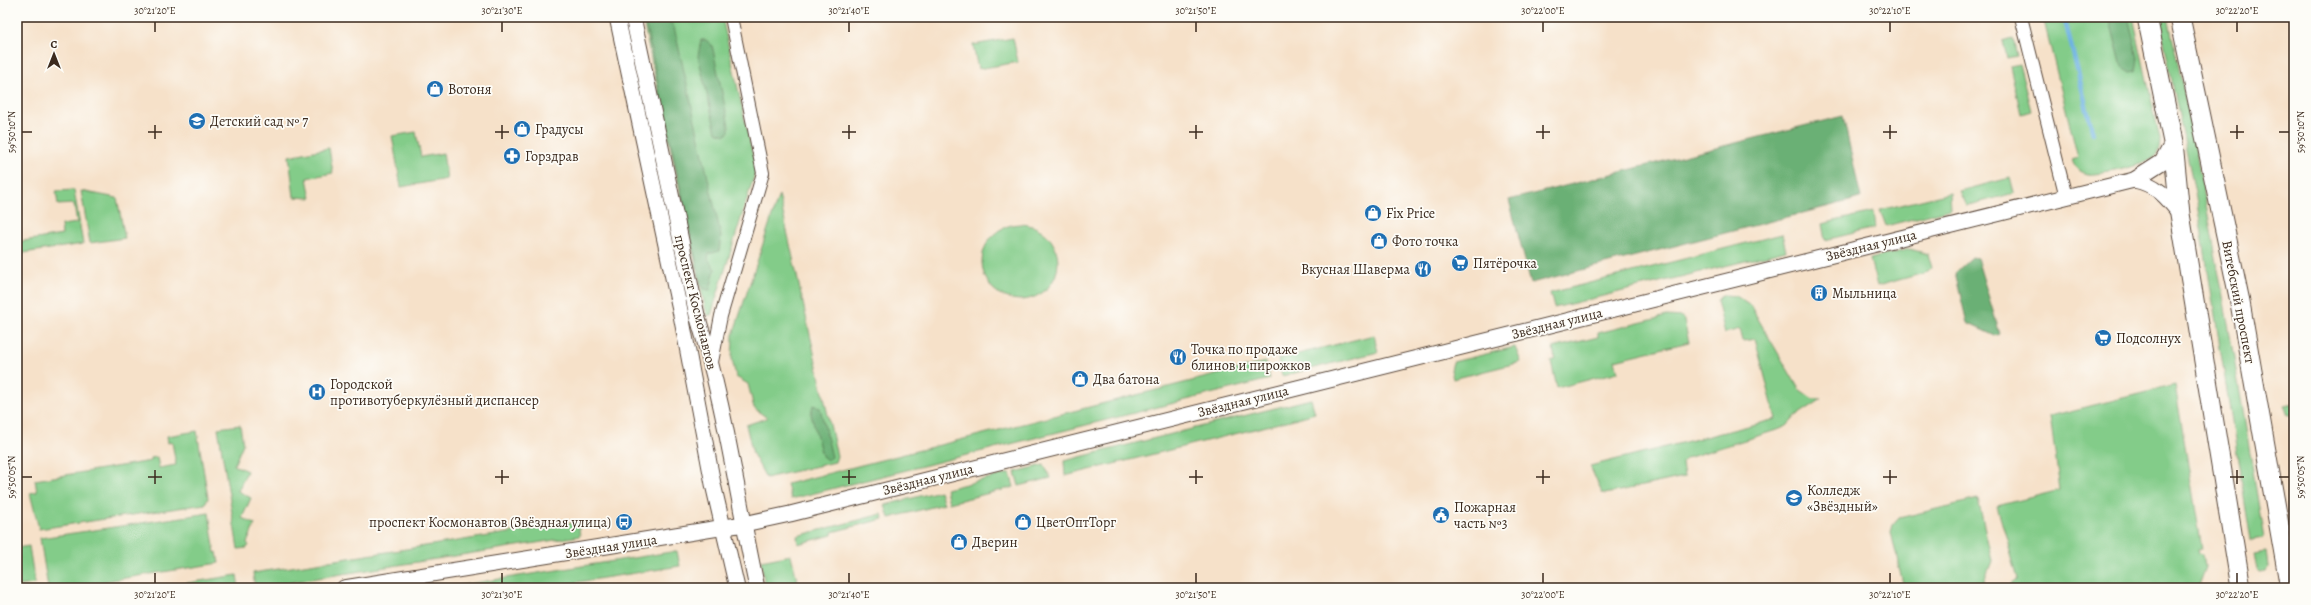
<svg xmlns="http://www.w3.org/2000/svg" width="2311" height="605" font-family="Alegreya,serif">
<rect width="100%" height="100%" fill="#fdfcf7"/>
<filter id="ink" filterUnits="userSpaceOnUse"><feTurbulence type="fractalNoise" baseFrequency=".025" numOctaves="2"/><feDisplacementMap in="SourceGraphic" scale="8" xChannelSelector="R" yChannelSelector="G"/><feConvolveMatrix kernelMatrix="1 2 1 2 8 2 1 2 1" color-interpolation-filters="sRGB"/></filter>
<filter id="wash" filterUnits="userSpaceOnUse"><feTurbulence type="fractalNoise" baseFrequency=".012" numOctaves="4" result="noise"/><feDisplacementMap in="SourceGraphic" scale="16" xChannelSelector="R" yChannelSelector="G"/><feGaussianBlur stdDeviation="0.9" result="paint"/><feColorMatrix in="noise" values="0 0 0 0 0 0 0 0 0 0 0 0 0 0 0 0 0 1.4 0 .05"/><feComposite in="paint" operator="in"/></filter>
<g filter="url(#wash)">
<rect width="100%" height="100%" fill="#f6e1c9"/>
<g fill="#83cc89" stroke="#5f7b54">
<path d="M 642,17 L 722,17 L 756,170 L 711,315 L 707,315 L 705,307 Z"/>
<path d="M 2043,17 L 2133,17 L 2160,139 C 2160,145 2159,152 2155,157 C 2147,165 2098,176 2087,174 C 2078,172 2075,168 2072,160 L 2078,158 Z"/>
<path d="M 2159,17 L 2168,17 C 2205,188 2236,363 2264,539 L 2251,541 L 2197,203 Z"/>
<path d="M 1013,38 L 1018,62 L 978,69 L 973,45 Z"/>
<path d="M 2013,38 L 2017,56 L 2007,58 L 2003,41 Z"/>
<path d="M 2019,64 L 2031,111 L 2021,114 L 2010,66 Z"/>
<path d="M 416,132 L 421,157 L 443,153 L 447,179 L 401,187 L 392,136 Z"/>
<path d="M 329,148 L 333,173 L 307,178 L 311,198 L 294,197 L 289,156 Z"/>
<path d="M 2010,178 L 2014,193 L 1966,206 L 1959,191 Z"/>
<path d="M 74,190 L 83,244 L 17,254 L 17,242 L 62,235 L 61,225 L 77,223 L 74,204 L 58,205 L 56,191 Z"/>
<path d="M 81,191 L 117,198 L 125,238 L 90,243 Z"/>
<path d="M 1950,193 L 1951,209 L 1886,226 L 1880,210 Z"/>
<path d="M 779,195 L 837,456 L 835,462 L 766,478 L 753,454 L 746,425 L 767,418 L 754,408 L 748,384 L 736,377 L 732,359 L 733,335 Z"/>
<path d="M 1873,212 L 1875,228 L 1825,240 L 1822,224 Z"/>
<circle cx="1020" cy="262" r="38"/>
<path d="M 1782,234 L 1786,251 L 1554,308 L 1550,293 Z"/>
<path d="M 1910,249 L 1928,254 L 1932,268 L 1928,272 L 1877,286 L 1870,259 Z"/>
<path d="M 1725,295 L 1736,296 L 1750,305 L 1799,389 L 1813,399 L 1822,399 L 1796,416 L 1787,426 L 1780,429 L 1687,458 L 1682,463 L 1684,477 L 1605,494 L 1602,493 L 1590,466 L 1776,419 L 1755,339 L 1743,341 L 1740,329 L 1725,333 L 1717,301 L 1720,297 Z"/>
<path d="M 1667,316 L 1683,317 L 1689,342 L 1615,360 L 1618,372 L 1557,388 L 1551,361 L 1555,359 L 1553,348 L 1598,337 L 1598,333 Z"/>
<path d="M 1374,335 L 1378,352 L 1282,376 L 1278,359 Z"/>
<path d="M 1515,347 L 1521,362 L 1453,379 L 1451,370 L 1453,362 Z"/>
<path d="M 1266,362 L 1270,379 L 791,499 L 787,484 Z"/>
<path d="M 2175,385 L 2202,549 L 2198,550 L 2199,554 L 2203,555 L 2205,567 L 2197,588 L 2006,588 L 2018,579 L 1997,506 L 2060,490 L 2050,416 Z"/>
<path d="M 1311,399 L 1315,413 L 1283,422 L 1065,476 L 1064,461 Z"/>
<path d="M 2294,403 L 2294,416 L 2288,416 L 2284,405 Z"/>
<path d="M 240,425 L 243,444 L 234,465 L 247,471 L 238,491 L 251,498 L 242,518 L 255,524 L 247,543 L 249,545 L 247,548 L 238,549 L 218,428 Z"/>
<path d="M 197,431 L 208,498 L 205,504 L 39,529 L 30,493 L 37,492 L 35,480 L 151,461 L 151,458 L 157,457 L 159,468 L 176,465 L 172,442 L 168,443 L 167,436 Z"/>
<path d="M 1044,465 L 1051,478 L 1019,486 L 1015,472 Z"/>
<path d="M 1010,473 L 1014,487 L 949,503 L 946,489 Z"/>
<path d="M 940,491 L 944,504 L 889,518 L 885,505 Z"/>
<path d="M 1978,499 L 1992,561 L 1983,584 L 1977,588 L 1904,588 L 1891,532 L 1893,525 L 1899,518 Z"/>
<path d="M 209,513 L 215,553 L 217,552 L 219,563 L 63,588 L 48,588 L 40,538 Z"/>
<path d="M 882,514 L 883,519 L 832,532 L 832,535 L 798,544 L 797,536 Z"/>
<path d="M 578,522 L 580,536 L 255,588 L 253,573 Z"/>
<path d="M 29,546 L 35,584 L 20,586 L 17,548 Z"/>
<path d="M 677,551 L 680,566 L 540,588 L 443,588 Z"/>
<path d="M 2266,552 L 2268,566 L 2266,571 L 2259,572 L 2256,569 L 2253,554 Z"/>
<path d="M 791,555 L 799,588 L 765,588 L 761,561 Z"/>
<path d="M 237,575 L 239,588 L 156,588 Z"/>
</g>
<g fill="#6ab075" stroke="#526d4a">
<path d="M 644,17 L 665,17 L 674,27 L 721,236 L 719,251 L 709,254 L 708,259 L 715,269 L 710,290 L 704,289 L 701,284 Z"/>
<path d="M 2109,17 L 2128,17 L 2138,58 L 2136,71 L 2130,72 L 2122,67 Z"/>
<path d="M 701,40 L 706,40 L 712,45 L 729,126 L 729,131 L 726,135 L 716,132 L 698,56 Z"/>
<path d="M 1843,116 L 1861,198 L 1531,283 L 1509,200 Z"/>
<path d="M 1972,257 L 1977,258 L 1979,265 L 2000,334 L 1995,336 L 1967,323 L 1955,273 Z"/>
<path d="M 813,405 L 820,408 L 832,457 L 827,460 L 822,456 L 811,414 Z"/>
</g>
<g fill="none" stroke-linecap="round" stroke-linejoin="round">
<path stroke="#6db2e3" stroke-width="4.5" d="M 2064,17 L 2093,133"/>
</g>
</g>
<g filter="url(#ink)">
<g fill="none" stroke-linecap="round" stroke-linejoin="round">
<g stroke="#574538" stroke-width="14">
<g id="minor">
<path d="M 2021,17 L 2066,197"/>
<path d="M 712,362 L 721,316 L 763,173 L 731,17"/>
</g>
</g>
<g stroke="#574538" stroke-width="17">
<g id="tertiary">
<path d="M 617,17 L 681,315 L 713,484 L 737,588"/>
<path d="M 633,17 L 697,315 C 725,404 737,496 757,588"/>
<path d="M 2134,180 C 2156,184 2167,197 2180,214"/>
<path d="M 344,588 L 744,524 L 790,514 L 2134,180 L 2162,162 L 2173,142"/>
</g>
</g>
<g stroke="#574538" stroke-width="21">
<g id="primary">
<path d="M 2147,17 L 2173,142 L 2180,214 L 2241,588"/>
<path d="M 2180,17 L 2239,297 L 2290,588"/>
</g>
</g>
<use href="#minor" stroke="#fff" stroke-width="12"/>
<use href="#tertiary" stroke="#fff" stroke-width="15"/>
<use href="#primary" stroke="#fff" stroke-width="19"/>
</g>
</g>
<path fill="none" stroke="#3b2a1e" stroke-width="1.5" d="M 155,22 L 155,32M 502,22 L 502,32M 849,22 L 849,32M 1196,22 L 1196,32M 1543,22 L 1543,32M 1890,22 L 1890,32M 2237,22 L 2237,32M 155,125 L 155,139M 502,125 L 502,139M 849,125 L 849,139M 1196,125 L 1196,139M 1543,125 L 1543,139M 1890,125 L 1890,139M 2237,125 L 2237,139M 22,132 L 32,132M 148,132 L 162,132M 495,132 L 509,132M 842,132 L 856,132M 1189,132 L 1203,132M 1536,132 L 1550,132M 1883,132 L 1897,132M 2230,132 L 2244,132M 2279,132 L 2289,132M 155,470 L 155,484M 502,470 L 502,484M 849,470 L 849,484M 1196,470 L 1196,484M 1543,470 L 1543,484M 1890,470 L 1890,484M 2237,470 L 2237,484M 22,477 L 32,477M 148,477 L 162,477M 495,477 L 509,477M 842,477 L 856,477M 1189,477 L 1203,477M 1536,477 L 1550,477M 1883,477 L 1897,477M 2230,477 L 2244,477M 2279,477 L 2289,477M 155,573 L 155,583M 502,573 L 502,583M 849,573 L 849,583M 1196,573 L 1196,583M 1543,573 L 1543,583M 1890,573 L 1890,583M 2237,573 L 2237,583"/>
<defs>
<g id="shop-disc" transform="scale(0.9)"><circle r="9.5" fill="#1f6fb2" stroke="#fdfcf7"/><path d="M-5-2.5h2.3a2.7 3.5 0 0 1 5.4 0H5L5.5 6h-11ZM-1.5-2.5h3a1.5 2.3 0 0 0-3 0Z" fill="#fff"/></g>
<g id="school-disc" transform="scale(0.9)"><circle r="9.5" fill="#1f6fb2" stroke="#fdfcf7"/><path d="M0-5L7-2L0 1L-7-2ZM-4 1L0 2.5L4 1V4Q0 6-4 4Z" fill="#fff"/></g>
<g id="pharmacy-disc" transform="scale(0.9)"><circle r="9.5" fill="#1f6fb2" stroke="#fdfcf7"/><path d="M-2-6h4v4h4v4h-4v4h-4v-4h-4v-4h4Z" fill="#fff"/></g>
<g id="supermarket-disc" transform="scale(0.9)"><circle r="9.5" fill="#1f6fb2" stroke="#fdfcf7"/><path d="M-6-5.5h2.5l.6 2H6L4.5 2H-2.5L-4.4-4H-6ZM-1.5 3.2a1.3 1.3 0 1 0 .1 0ZM3 3.2a1.3 1.3 0 1 0 .1 0Z" fill="#fff"/></g>
<g id="restaurant-disc" transform="scale(0.9)"><circle r="9.5" fill="#1f6fb2" stroke="#fdfcf7"/><path d="M-5-6h1v4h1v-4h1v4h1v-4h1v5L-1.5 .5V6h-2V.5L-5-1ZM5-6V6H3V1.5H1.5Q1.5-4 5-6Z" fill="#fff"/></g>
<g id="building-disc" transform="scale(0.9)"><circle r="9.5" fill="#1f6fb2" stroke="#fdfcf7"/><path d="M-4-6H4V6H1V3H-1V6H-4ZM-2.5-4.3h1.7v1.8h-1.7ZM.8-4.3h1.7v1.8H.8ZM-2.5-1h1.7V.8h-1.7ZM.8-1h1.7V.8H.8Z" fill="#fff"/></g>
<g id="hospital-disc" transform="scale(0.9)"><circle r="9.5" fill="#1f6fb2" stroke="#fdfcf7"/><path d="M-5-5h3v3.5h4V-5h3V5h-3V1.5h-4V5h-3Z" fill="#fff"/></g>
<g id="university-disc" transform="scale(0.9)"><circle r="9.5" fill="#1f6fb2" stroke="#fdfcf7"/><path d="M0-5L7-2L0 1L-7-2ZM-4 1L0 2.5L4 1V4Q0 6-4 4Z" fill="#fff"/></g>
<g id="civic-disc" transform="scale(0.9)"><circle r="9.5" fill="#1f6fb2" stroke="#fdfcf7"/><path d="M-.6-6.5H3V-4.5H.6V-3L4-1V1h2V6H-6V1h2V-1L-.6-3ZM-1.2 2.5V6h2.4V2.5Z" fill="#fff"/></g>
<g id="bus-disc" transform="scale(0.9)"><circle r="9.5" fill="#1f6fb2" stroke="#fdfcf7"/><path d="M-5-6H5V4H4V6H2V4H-2V6H-4V4H-5ZM-3.5-4V0h7V-4ZM-3.5 1.2v1.5H-2V1.2ZM2 1.2v1.5H3.5V1.2Z" fill="#fff"/></g>
</defs>
<g fill-rule="evenodd">
<use href="#shop-disc" x="435" y="89"/>
<use href="#school-disc" x="197" y="121"/>
<use href="#shop-disc" x="522" y="129"/>
<use href="#pharmacy-disc" x="512" y="156"/>
<use href="#shop-disc" x="1373" y="213"/>
<use href="#shop-disc" x="1379" y="241"/>
<use href="#supermarket-disc" x="1460" y="263"/>
<use href="#restaurant-disc" x="1423" y="269"/>
<use href="#building-disc" x="1819" y="293"/>
<use href="#supermarket-disc" x="2103" y="338"/>
<use href="#restaurant-disc" x="1178" y="357"/>
<use href="#shop-disc" x="1080" y="379"/>
<use href="#hospital-disc" x="317" y="392"/>
<use href="#university-disc" x="1794" y="498"/>
<use href="#civic-disc" x="1441" y="515"/>
<use href="#bus-disc" x="624" y="522"/>
<use href="#shop-disc" x="1023" y="522"/>
<use href="#shop-disc" x="959" y="542"/>
</g>
<g text-anchor="middle" stroke-width="3.5" stroke-linejoin="round" paint-order="stroke">
<g font-size="14" fill="#3b2a1e" stroke="#fdfcf7" text-anchor="start">
<text x="448" y="94">Вотоня</text>
<text x="210" y="126">Детский сад № 7</text>
<text x="535" y="134">Градусы</text>
<text x="525" y="161">Горздрав</text>
<text x="1386" y="218">Fix Price</text>
<text x="1392" y="246">Фото точка</text>
<text x="1473" y="268">Пятёрочка</text>
<text x="1410" y="274" text-anchor="end">Вкусная Шаверма</text>
<text x="1832" y="298">Мыльница</text>
<text x="2116" y="343">Подсолнух</text>
<text x="1191" y="354">Точка по продаже<tspan x="1191" dy="16">блинов и пирожков</tspan></text>
<text x="1093" y="384">Два батона</text>
<text x="330" y="389">Городской<tspan x="330" dy="16">противотуберкулёзный диспансер</tspan></text>
<text x="1807" y="495">Колледж<tspan x="1807" dy="16">«Звёздный»</tspan></text>
<text x="1454" y="512">Пожарная<tspan x="1454" dy="16">часть №3</tspan></text>
<text x="611" y="527" text-anchor="end">проспект Космонавтов (Звёздная улица)</text>
<text x="1036" y="527">ЦветОптТорг</text>
<text x="972" y="547">Дверин</text>
</g>
<g font-size="14" fill="#3b2a1e" stroke="#fdfcf7">
<text transform="translate(1871 245) rotate(-14)" y="5">Звёздная улица</text>
<text transform="translate(696 302) rotate(76)" y="5">проспект Космонавтов</text>
<text transform="translate(2239 302) rotate(79)" y="5">Витебский проспект</text>
<text transform="translate(1557 323) rotate(-14)" y="5">Звёздная улица</text>
<text transform="translate(1243 401) rotate(-14)" y="5">Звёздная улица</text>
<text transform="translate(928 479) rotate(-14)" y="5">Звёздная улица</text>
<text transform="translate(611 546) rotate(-9)" y="5">Звёздная улица</text>
</g>
</g>
<rect width="2311" height="605" fill="none" stroke="#fdfcf7" stroke-width="44"/>
<g transform="translate(54 54)" stroke="#fdfcf7" stroke-width="3" paint-order="stroke">
<path d="M0-3L7 15L0 10L-7 15Z" fill="#3b2a1e"/>
<text y="-6" font-size="11" font-weight="bold" text-anchor="middle" fill="#3b2a1e">С</text>
</g>
<rect x="22" y="22" width="2267" height="561" fill="none" stroke="#3b2a1e" stroke-width="1.5"/>
<g font-size="10" text-anchor="middle" fill="#3b2a1e">
<text x="155" y="14">30°21'20"E</text>
<text x="502" y="14">30°21'30"E</text>
<text x="849" y="14">30°21'40"E</text>
<text x="1196" y="14">30°21'50"E</text>
<text x="1543" y="14">30°22'00"E</text>
<text x="1890" y="14">30°22'10"E</text>
<text x="2237" y="14">30°22'20"E</text>
<text transform="translate(11 132) rotate(-90)" y="4">59°50'10"N</text>
<text transform="translate(2300 132) rotate(-90)" y="4">59°50'10"N</text>
<text transform="translate(11 477) rotate(-90)" y="4">59°50'05"N</text>
<text transform="translate(2300 477) rotate(-90)" y="4">59°50'05"N</text>
<text x="155" y="598">30°21'20"E</text>
<text x="502" y="598">30°21'30"E</text>
<text x="849" y="598">30°21'40"E</text>
<text x="1196" y="598">30°21'50"E</text>
<text x="1543" y="598">30°22'00"E</text>
<text x="1890" y="598">30°22'10"E</text>
<text x="2237" y="598">30°22'20"E</text>
</g>
</svg>
